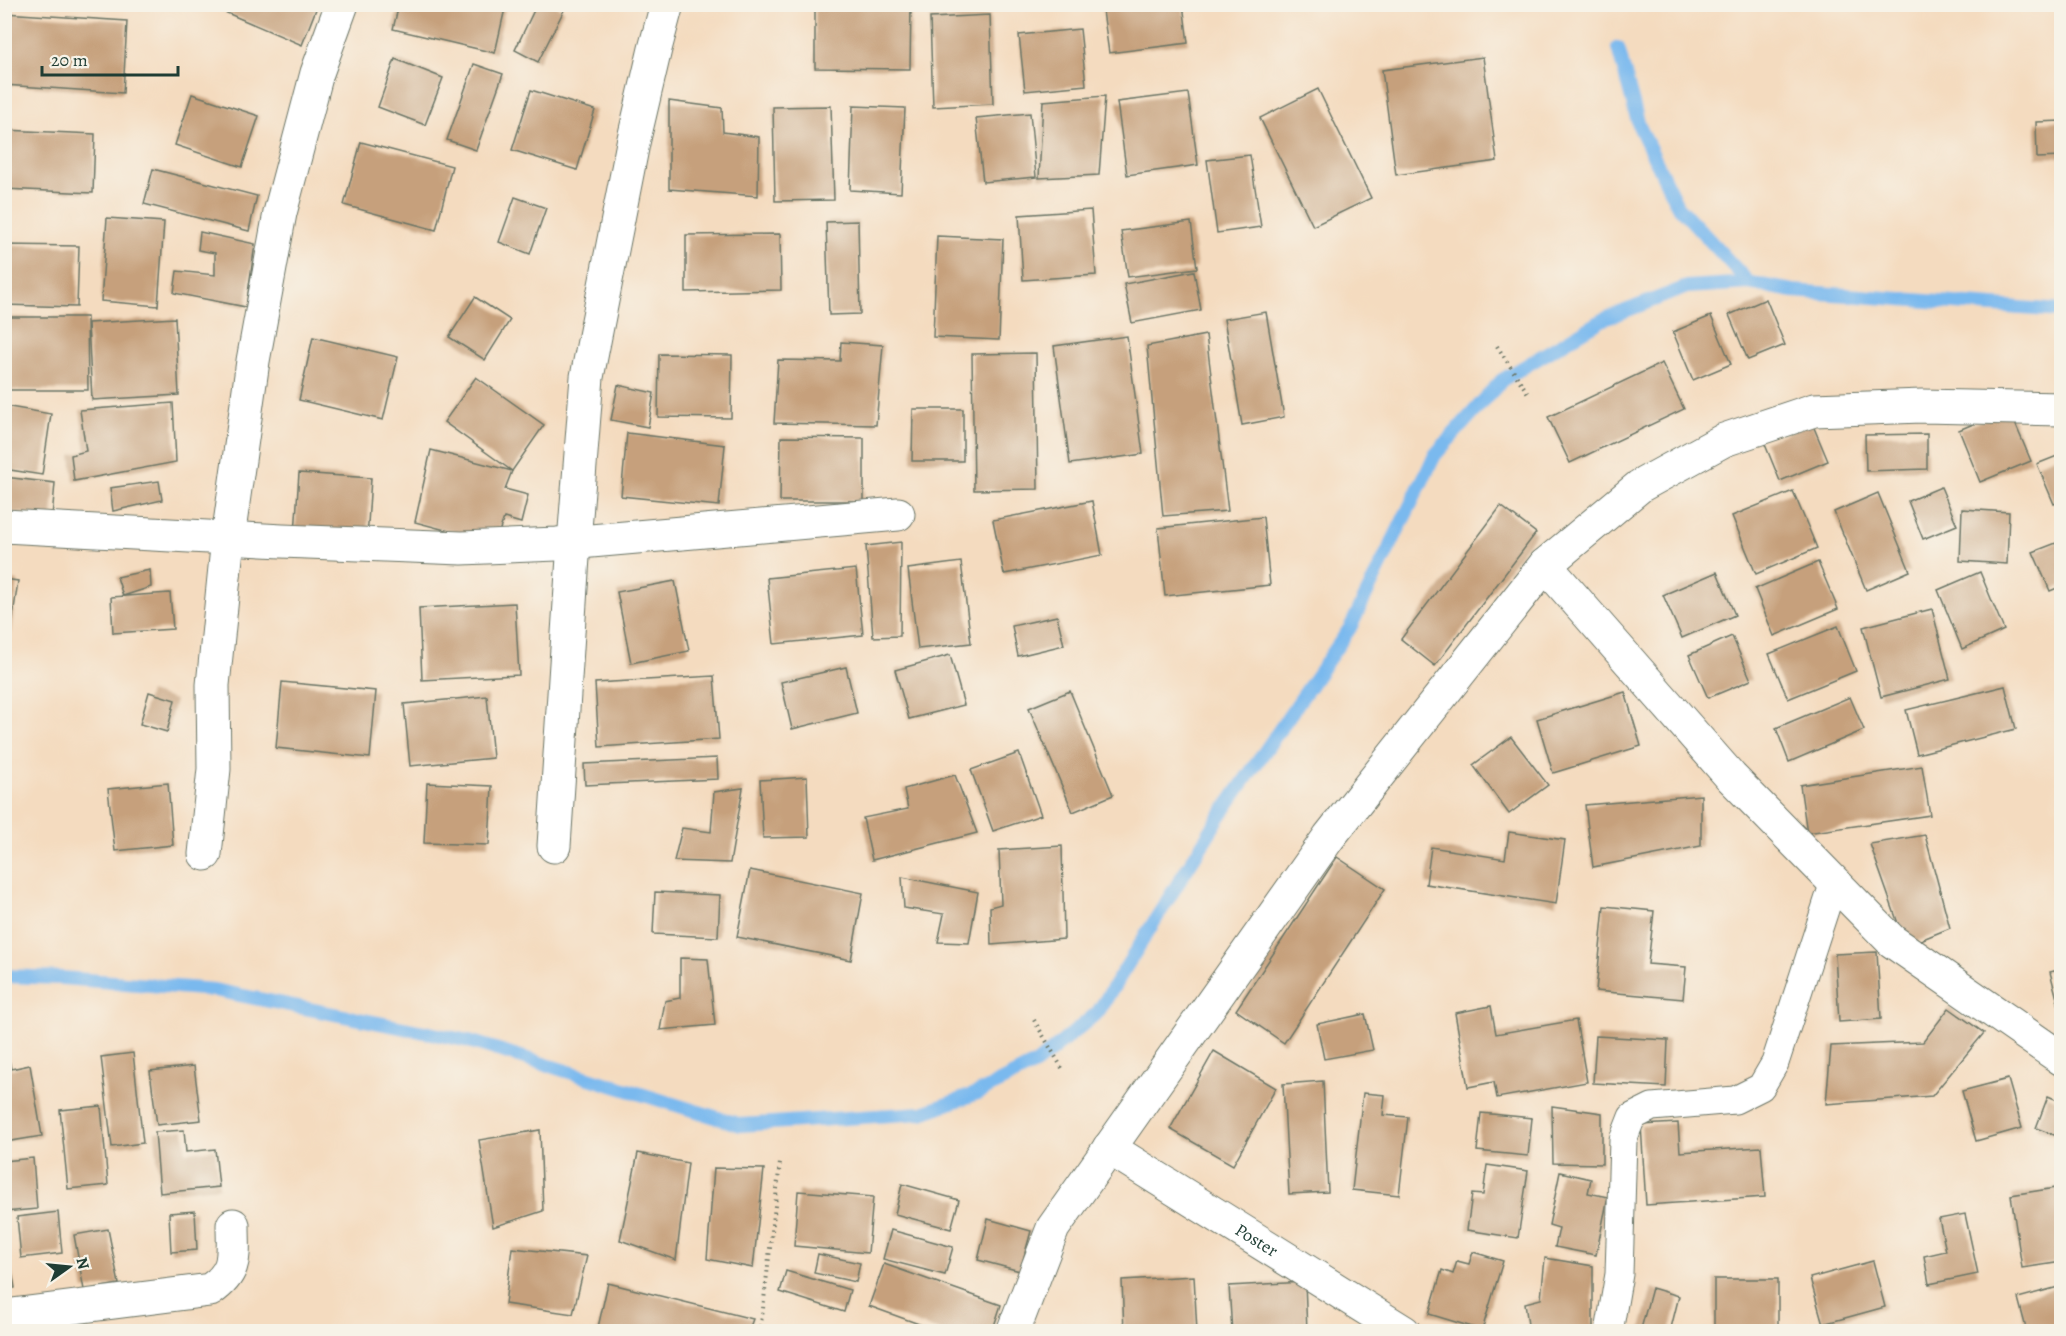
<svg xmlns="http://www.w3.org/2000/svg" width="2066" height="1336" font-family="Alegreya,serif">
<rect width="100%" height="100%" fill="#f7f3e8"/>
<filter id="ink" filterUnits="userSpaceOnUse"><feTurbulence type="fractalNoise" baseFrequency=".0167" numOctaves="2"/><feDisplacementMap in="SourceGraphic" scale="12" xChannelSelector="R" yChannelSelector="G"/><feConvolveMatrix kernelMatrix="1 2 1 2 8 2 1 2 1" color-interpolation-filters="sRGB"/></filter>
<filter id="wash" filterUnits="userSpaceOnUse"><feTurbulence type="fractalNoise" baseFrequency=".008" numOctaves="4" result="noise"/><feDisplacementMap in="SourceGraphic" scale="24" xChannelSelector="R" yChannelSelector="G"/><feGaussianBlur stdDeviation="1.35" result="paint"/><feColorMatrix in="noise" values="0 0 0 0 0 0 0 0 0 0 0 0 0 0 0 0 0 1.4 0 .05"/><feComposite in="paint" operator="in"/></filter>
<g filter="url(#wash)">
<rect width="100%" height="100%" fill="#f4dbbf"/>
<g fill="none" stroke-linecap="round" stroke-linejoin="round">
<g stroke="#7ab9ee" stroke-width="14">
<path d="M 1618,48 L 1639,126 L 1677,205 L 1749,283"/>
<path d="M 4,976 L 62,978 L 214,990 L 469,1041 L 741,1125 L 922,1113 L 978,1093 L 1037,1063 L 1098,1012 L 1218,819 L 1350,628 L 1435,455 L 1502,380 L 1602,320 L 1687,287 L 1749,283 L 1793,291 L 2062,311"/>
</g>
</g>
<g id="blocks">
<g fill="#c6a07b">
<path d="M 206,4 L 318,4 L 302,45 Z"/>
<path d="M 399,4 L 506,4 L 495,53 L 393,29 Z"/>
<path d="M 537,4 L 553,4 L 564,10 L 538,62 L 515,50 Z"/>
<path d="M 815,4 L 911,4 L 910,69 L 815,68 Z"/>
<path d="M 1102,4 L 1183,4 L 1188,43 L 1109,53 Z"/>
<path d="M 4,13 L 127,21 L 123,93 L 4,85 Z"/>
<path d="M 990,15 L 993,104 L 933,107 L 930,18 Z"/>
<path d="M 1080,29 L 1086,85 L 1025,91 L 1019,35 Z"/>
<path d="M 1483,57 L 1497,161 L 1396,175 L 1382,70 Z"/>
<path d="M 395,59 L 443,78 L 425,125 L 378,107 Z"/>
<path d="M 474,64 L 503,74 L 476,150 L 447,140 Z"/>
<path d="M 1318,89 L 1371,198 L 1313,226 L 1260,118 Z"/>
<path d="M 531,90 L 595,110 L 577,170 L 512,150 Z"/>
<path d="M 1188,93 L 1198,165 L 1127,175 L 1117,102 Z"/>
<path d="M 192,94 L 259,116 L 242,167 L 175,145 Z"/>
<path d="M 1105,96 L 1099,175 L 1039,178 L 1043,101 Z"/>
<path d="M 669,101 L 722,108 L 723,132 L 759,137 L 758,196 L 669,189 Z"/>
<path d="M 831,106 L 834,200 L 775,201 L 773,107 Z"/>
<path d="M 853,106 L 905,108 L 901,193 L 850,190 Z"/>
<path d="M 1030,113 L 1036,177 L 983,182 L 976,118 Z"/>
<path d="M 2062,121 L 2062,157 L 2037,158 L 2036,122 Z"/>
<path d="M 4,130 L 95,134 L 93,193 L 4,189 Z"/>
<path d="M 361,142 L 452,166 L 436,230 L 344,205 Z"/>
<path d="M 1250,155 L 1261,227 L 1217,233 L 1207,160 Z"/>
<path d="M 153,169 L 257,196 L 249,231 L 144,204 Z"/>
<path d="M 515,197 L 546,208 L 530,254 L 499,242 Z"/>
<path d="M 1091,210 L 1096,275 L 1023,280 L 1019,215 Z"/>
<path d="M 107,218 L 164,222 L 158,306 L 101,301 Z"/>
<path d="M 858,221 L 860,314 L 829,315 L 826,222 Z"/>
<path d="M 1191,222 L 1197,268 L 1128,277 L 1121,231 Z"/>
<path d="M 200,232 L 255,244 L 246,307 L 174,293 L 177,271 L 215,275 L 215,253 L 198,250 Z"/>
<path d="M 780,234 L 781,290 L 686,292 L 686,235 Z"/>
<path d="M 937,236 L 1003,239 L 999,340 L 933,337 Z"/>
<path d="M 4,245 L 79,246 L 77,307 L 4,305 Z"/>
<path d="M 1194,271 L 1201,310 L 1132,323 L 1124,284 Z"/>
<path d="M 475,297 L 510,320 L 485,360 L 449,337 Z"/>
<path d="M 1766,299 L 1785,345 L 1748,360 L 1729,315 Z"/>
<path d="M 1266,312 L 1284,417 L 1242,425 L 1224,319 Z"/>
<path d="M 1711,316 L 1731,364 L 1693,380 L 1673,332 Z"/>
<path d="M 4,317 L 87,317 L 88,390 L 4,390 Z"/>
<path d="M 175,318 L 179,395 L 92,400 L 88,323 Z"/>
<path d="M 1206,335 L 1228,511 L 1163,516 L 1147,346 Z"/>
<path d="M 1127,336 L 1143,454 L 1070,464 L 1054,346 Z"/>
<path d="M 313,337 L 398,357 L 383,420 L 299,400 Z"/>
<path d="M 841,342 L 883,345 L 876,425 L 774,423 L 778,360 L 840,361 Z"/>
<path d="M 1036,353 L 1038,489 L 974,490 L 972,354 Z"/>
<path d="M 659,354 L 732,355 L 731,418 L 658,417 Z"/>
<path d="M 1662,363 L 1684,409 L 1570,463 L 1548,417 Z"/>
<path d="M 476,377 L 544,425 L 512,471 L 444,422 Z"/>
<path d="M 618,385 L 654,393 L 648,427 L 611,420 Z"/>
<path d="M 173,403 L 176,462 L 74,481 L 71,455 L 86,451 L 80,410 Z"/>
<path d="M 4,406 L 51,414 L 42,475 L 4,469 Z"/>
<path d="M 913,409 L 963,409 L 963,461 L 912,461 Z"/>
<path d="M 2009,409 L 2031,461 L 1980,482 L 1959,430 Z"/>
<path d="M 1812,423 L 1828,461 L 1780,481 L 1764,442 Z"/>
<path d="M 627,433 L 725,445 L 719,506 L 621,496 Z"/>
<path d="M 1927,434 L 1927,469 L 1866,471 L 1865,435 Z"/>
<path d="M 781,437 L 864,438 L 864,501 L 780,501 Z"/>
<path d="M 431,450 L 512,471 L 505,489 L 528,495 L 521,523 L 504,518 L 495,543 L 415,522 Z"/>
<path d="M 2062,454 L 2062,501 L 2054,504 L 2037,464 Z"/>
<path d="M 299,473 L 371,478 L 367,539 L 295,534 Z"/>
<path d="M 4,477 L 55,483 L 52,517 L 4,511 Z"/>
<path d="M 159,481 L 162,500 L 113,511 L 110,488 Z"/>
<path d="M 1941,487 L 1957,525 L 1923,539 L 1908,501 Z"/>
<path d="M 1793,491 L 1817,548 L 1756,574 L 1732,516 Z"/>
<path d="M 1878,493 L 1910,571 L 1866,590 L 1834,512 Z"/>
<path d="M 1092,501 L 1102,555 L 1004,574 L 993,520 Z"/>
<path d="M 1501,506 L 1536,533 L 1435,666 L 1401,639 Z"/>
<path d="M 1962,509 L 2009,512 L 2007,564 L 1960,561 Z"/>
<path d="M 1263,517 L 1270,585 L 1165,596 L 1158,528 Z"/>
<path d="M 2061,541 L 2062,586 L 2050,591 L 2033,552 Z"/>
<path d="M 901,542 L 900,636 L 873,637 L 866,546 Z"/>
<path d="M 961,562 L 971,643 L 918,649 L 908,569 Z"/>
<path d="M 1818,562 L 1838,609 L 1774,636 L 1755,589 Z"/>
<path d="M 856,569 L 863,635 L 774,644 L 767,578 Z"/>
<path d="M 150,570 L 151,587 L 123,596 L 117,577 Z"/>
<path d="M 1717,572 L 1735,615 L 1682,638 L 1663,595 Z"/>
<path d="M 1980,572 L 2004,630 L 1962,649 L 1938,590 Z"/>
<path d="M 4,579 L 18,581 L 6,665 L 4,665 Z"/>
<path d="M 675,581 L 689,651 L 631,663 L 617,592 Z"/>
<path d="M 170,593 L 173,629 L 113,633 L 111,597 Z"/>
<path d="M 515,603 L 519,675 L 422,680 L 419,608 Z"/>
<path d="M 1932,609 L 1950,679 L 1881,697 L 1863,627 Z"/>
<path d="M 1057,616 L 1064,645 L 1018,656 L 1012,626 Z"/>
<path d="M 1838,626 L 1856,671 L 1788,699 L 1769,654 Z"/>
<path d="M 1732,636 L 1751,680 L 1708,698 L 1689,655 Z"/>
<path d="M 950,655 L 964,705 L 909,719 L 895,670 Z"/>
<path d="M 846,667 L 857,713 L 792,729 L 781,682 Z"/>
<path d="M 714,676 L 719,739 L 599,747 L 595,683 Z"/>
<path d="M 282,682 L 376,691 L 370,758 L 276,748 Z"/>
<path d="M 2005,686 L 2016,729 L 1917,754 L 1906,710 Z"/>
<path d="M 1070,691 L 1113,795 L 1073,812 L 1029,708 Z"/>
<path d="M 149,692 L 175,700 L 167,732 L 140,724 Z"/>
<path d="M 1625,692 L 1641,746 L 1553,773 L 1537,719 Z"/>
<path d="M 487,696 L 493,758 L 410,766 L 404,704 Z"/>
<path d="M 1850,697 L 1864,730 L 1789,762 L 1776,728 Z"/>
<path d="M 1511,737 L 1548,785 L 1509,814 L 1473,765 Z"/>
<path d="M 1019,753 L 1041,815 L 993,831 L 971,770 Z"/>
<path d="M 717,758 L 718,779 L 585,785 L 584,764 Z"/>
<path d="M 1922,766 L 1930,815 L 1807,833 L 1800,785 Z"/>
<path d="M 955,775 L 977,833 L 872,860 L 863,818 L 908,809 L 904,789 Z"/>
<path d="M 807,777 L 809,837 L 763,838 L 760,780 Z"/>
<path d="M 168,783 L 173,845 L 115,851 L 108,789 Z"/>
<path d="M 427,783 L 492,786 L 489,845 L 424,843 Z"/>
<path d="M 743,788 L 730,863 L 674,861 L 682,828 L 711,832 L 714,792 Z"/>
<path d="M 1701,795 L 1701,846 L 1593,867 L 1585,805 Z"/>
<path d="M 1509,832 L 1565,840 L 1556,904 L 1426,884 L 1431,847 L 1505,859 Z"/>
<path d="M 1925,835 L 1950,928 L 1906,946 L 1870,844 Z"/>
<path d="M 1062,846 L 1064,939 L 991,945 L 990,907 L 1001,904 L 999,850 Z"/>
<path d="M 1337,857 L 1385,889 L 1284,1043 L 1236,1010 Z"/>
<path d="M 750,870 L 863,893 L 851,960 L 737,937 Z"/>
<path d="M 902,877 L 978,892 L 969,943 L 938,942 L 944,914 L 904,908 Z"/>
<path d="M 655,892 L 720,895 L 718,937 L 653,934 Z"/>
<path d="M 1604,906 L 1654,911 L 1648,964 L 1686,967 L 1683,999 L 1596,991 Z"/>
<path d="M 1877,952 L 1881,1019 L 1839,1022 L 1835,954 Z"/>
<path d="M 680,958 L 708,959 L 715,1025 L 660,1030 L 665,1001 L 680,998 Z"/>
<path d="M 2062,969 L 2062,1014 L 2061,1014 L 2050,972 Z"/>
<path d="M 1491,1006 L 1496,1034 L 1576,1020 L 1587,1082 L 1497,1098 L 1494,1082 L 1468,1087 L 1455,1013 Z"/>
<path d="M 1949,1008 L 1984,1033 L 1932,1096 L 1826,1104 L 1831,1046 L 1923,1042 Z"/>
<path d="M 1365,1014 L 1373,1050 L 1324,1059 L 1317,1024 Z"/>
<path d="M 1596,1036 L 1668,1040 L 1666,1087 L 1593,1083 Z"/>
<path d="M 1214,1051 L 1276,1088 L 1233,1165 L 1170,1129 Z"/>
<path d="M 133,1053 L 143,1143 L 112,1147 L 101,1057 Z"/>
<path d="M 9,1060 L 11,1069 L 30,1065 L 42,1136 L 5,1142 L 5,1061 Z"/>
<path d="M 194,1066 L 201,1120 L 157,1125 L 150,1071 Z"/>
<path d="M 2008,1079 L 2022,1128 L 1976,1141 L 1962,1091 Z"/>
<path d="M 1323,1081 L 1328,1192 L 1289,1194 L 1283,1084 Z"/>
<path d="M 1363,1093 L 1385,1095 L 1383,1115 L 1408,1117 L 1399,1195 L 1352,1190 Z"/>
<path d="M 2048,1096 L 2062,1102 L 2062,1138 L 2036,1128 Z"/>
<path d="M 101,1106 L 108,1185 L 68,1189 L 60,1110 Z"/>
<path d="M 1552,1106 L 1602,1113 L 1602,1164 L 1553,1163 Z"/>
<path d="M 1481,1113 L 1532,1118 L 1528,1156 L 1477,1151 Z"/>
<path d="M 1678,1123 L 1680,1152 L 1761,1147 L 1765,1197 L 1646,1205 L 1641,1125 Z"/>
<path d="M 184,1130 L 186,1152 L 215,1149 L 219,1187 L 160,1193 L 155,1132 Z"/>
<path d="M 540,1130 L 543,1211 L 493,1227 L 479,1140 Z"/>
<path d="M 638,1153 L 688,1163 L 676,1260 L 620,1240 Z"/>
<path d="M 33,1158 L 37,1209 L 4,1212 L 4,1161 Z"/>
<path d="M 1487,1165 L 1528,1171 L 1518,1238 L 1467,1230 L 1472,1194 L 1483,1195 Z"/>
<path d="M 714,1168 L 764,1169 L 753,1268 L 707,1259 Z"/>
<path d="M 1560,1172 L 1591,1179 L 1588,1193 L 1608,1197 L 1596,1255 L 1555,1247 L 1559,1228 L 1549,1225 Z"/>
<path d="M 902,1184 L 959,1200 L 951,1229 L 895,1214 Z"/>
<path d="M 2062,1187 L 2062,1262 L 2022,1268 L 2011,1195 Z"/>
<path d="M 798,1191 L 873,1197 L 868,1253 L 794,1246 Z"/>
<path d="M 195,1211 L 197,1250 L 171,1252 L 169,1213 Z"/>
<path d="M 58,1212 L 62,1253 L 21,1258 L 17,1217 Z"/>
<path d="M 1965,1214 L 1978,1274 L 1929,1284 L 1924,1256 L 1946,1251 L 1939,1219 Z"/>
<path d="M 988,1219 L 1031,1231 L 1020,1271 L 978,1260 Z"/>
<path d="M 108,1229 L 119,1284 L 84,1290 L 74,1235 Z"/>
<path d="M 891,1230 L 953,1247 L 945,1275 L 883,1259 Z"/>
<path d="M 512,1248 L 587,1256 L 573,1314 L 505,1304 Z"/>
<path d="M 8,1251 L 15,1288 L 4,1290 L 4,1252 Z"/>
<path d="M 1473,1252 L 1503,1261 L 1482,1330 L 1429,1314 L 1442,1270 L 1453,1274 L 1457,1261 L 1469,1264 Z"/>
<path d="M 818,1254 L 860,1263 L 856,1282 L 814,1273 Z"/>
<path d="M 1545,1258 L 1593,1266 L 1593,1332 L 1529,1332 L 1525,1303 L 1541,1299 Z"/>
<path d="M 1873,1261 L 1885,1307 L 1823,1324 L 1810,1278 Z"/>
<path d="M 884,1264 L 1001,1305 L 992,1332 L 941,1332 L 869,1306 Z"/>
<path d="M 786,1271 L 850,1290 L 844,1312 L 780,1292 Z"/>
<path d="M 1194,1276 L 1197,1332 L 1124,1332 L 1122,1280 Z"/>
<rect x="1714" y="1279" width="64" height="53"/>
<path d="M 1305,1282 L 1307,1332 L 1232,1332 L 1229,1286 Z"/>
<path d="M 608,1283 L 753,1319 L 748,1332 L 597,1332 Z"/>
<path d="M 2062,1286 L 2062,1332 L 2027,1332 L 2018,1298 Z"/>
<path d="M 1652,1288 L 1679,1296 L 1670,1332 L 1650,1332 L 1641,1329 Z"/>
</g>
</g>
</g>
<g filter="url(#ink)">
<use href="#blocks" fill-opacity="0" stroke="#6a7465" stroke-width="1.5"/>
<g fill="none" stroke-linecap="round" stroke-linejoin="round">
<g stroke="#6a7465" stroke-width="29">
<path id="lane" d="M 1609,1332 L 1619,1274 L 1623,1140 L 1632,1117 L 1652,1107 L 1735,1100 L 1761,1087 L 1775,1063 L 1834,882"/>
</g>
<g stroke="#6a7465" stroke-width="35">
<g id="street">
<path d="M 4,526 L 282,541 L 462,548 L 557,544 L 898,514"/>
<path d="M 1545,565 L 1731,777 L 1892,941 L 2062,1059"/>
<path d="M 554,846 L 574,542 L 587,377 L 633,143 L 655,49 L 667,4"/>
<path d="M 205,854 L 214,769 L 213,685 L 228,538 L 253,361 L 280,213 L 317,73 L 342,4"/>
<path id="s1" d="M 1109,1148 L 1404,1332"/>
<path d="M 4,1316 L 210,1290 C 238,1271 233,1255 233,1225"/>
<path d="M 1013,1332 L 1053,1228 L 1329,837 L 1545,565 L 1640,486 L 1724,440 L 1814,410 L 1922,406 L 2062,409"/>
</g>
</g>
<g stroke="#6a7465" stroke-width="4" stroke-dasharray="1.5 4.5" stroke-linecap="butt">
<path d="M 1497,346 L 1529,395"/>
<path d="M 1034,1020 L 1062,1068"/>
<path d="M 759,1332 L 762,1317 L 780,1163"/>
</g>
<use href="#lane" stroke="#fff" stroke-width="27"/>
<use href="#street" stroke="#fff" stroke-width="33"/>
</g>
</g>
<g text-anchor="middle" stroke-width="5" stroke-linejoin="round" paint-order="stroke">
<g font-size="18" fill="#1f3d34" stroke="#f7f3e8">
<text dy="6" stroke="none"><textPath href="#s1" startOffset="174">Poster</textPath></text>
</g>
</g>
<rect width="2066" height="1336" fill="none" stroke="#f7f3e8" stroke-width="24"/>
<g transform="translate(69 1267) rotate(75)" stroke="#f7f3e8" stroke-width="4.5" paint-order="stroke">
<path d="M0-4.5L10 22L0 15L-10 22Z" fill="#1f3d34"/>
<text y="-9" font-size="16" font-weight="bold" text-anchor="middle" fill="#1f3d34">N</text>
</g>
<path d="M42 66v9h136v-9" fill="none" stroke="#1f3d34" stroke-width="3"/>
<text x="51" y="66" font-size="18" fill="#1f3d34" stroke="#f7f3e8" stroke-width="4.5" paint-order="stroke">20 m</text>
</svg>
